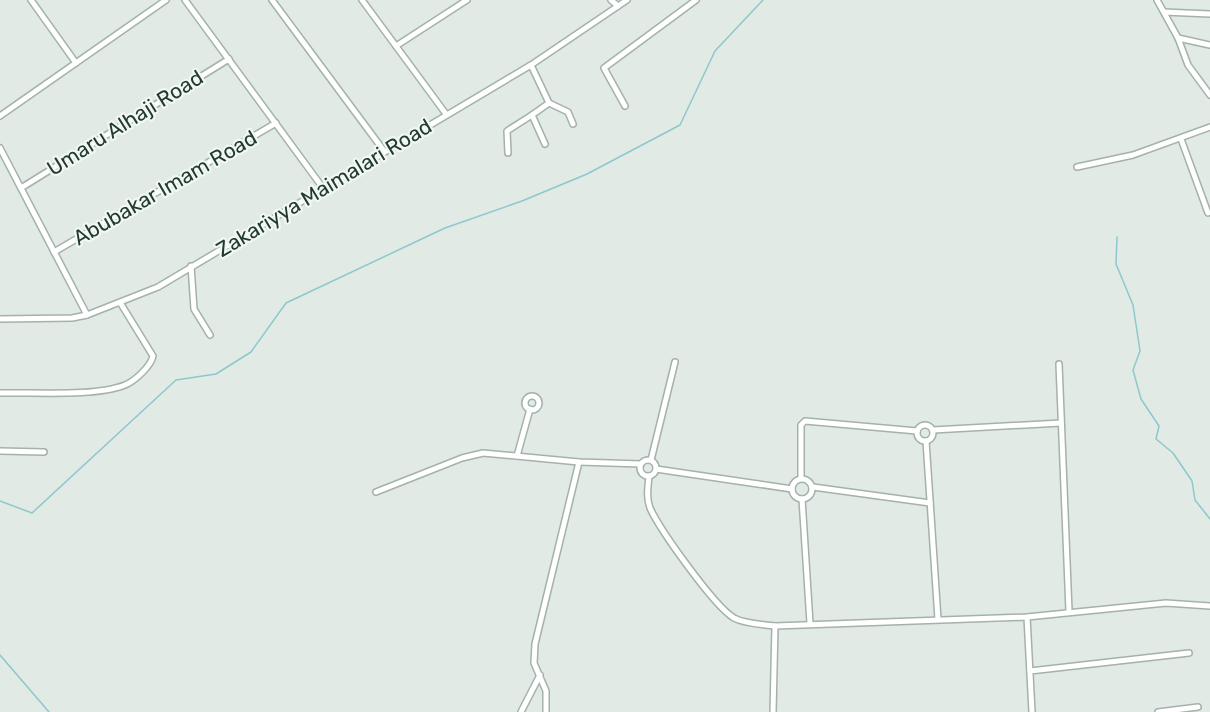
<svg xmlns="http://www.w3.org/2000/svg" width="1210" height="712" font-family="Rubik,sans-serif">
<rect width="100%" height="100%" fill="#e1eae5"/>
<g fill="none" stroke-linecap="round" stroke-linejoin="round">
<g stroke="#8cc8cc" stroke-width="1.5">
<path d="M 1117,237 L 1116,264 L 1133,305 L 1140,351 L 1133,370 L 1141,399 L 1159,426 L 1156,439 L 1173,453 L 1192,481 L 1195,500 L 1210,519"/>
<path d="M 0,501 L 32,513 L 176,380 L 216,374 L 251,352 L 286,303 L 445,228 L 522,201 L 587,174 L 680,125 L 715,51 L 763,0"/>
<path d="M 0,655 L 49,712"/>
</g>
<g stroke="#a4b2ab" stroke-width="8">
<g id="minor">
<path d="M 31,0 L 76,63"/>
<path d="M 185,0 L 323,188"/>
<path d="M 272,0 L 384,151"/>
<path d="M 362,0 L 446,114"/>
<path d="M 611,0 L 618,6"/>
<path d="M 1157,0 L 1178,38 L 1188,65 L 1210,95"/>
<path d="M 1164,12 L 1210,14"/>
<path d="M 1178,38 L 1210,45"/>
<path d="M 396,46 L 467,0"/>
<path d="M 531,65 L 549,103 L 532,115"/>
<path d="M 549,103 L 568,112 L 573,124"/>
<path d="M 625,106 L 604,68 L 696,0"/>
<path d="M 0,116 L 166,0"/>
<path d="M 1181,139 L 1208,213"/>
<path d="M 0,148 L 87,315"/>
<path d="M 508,153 L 507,131 L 532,115 L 545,144"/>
<path d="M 1077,167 L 1133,155 L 1210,127"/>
<path d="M 21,188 L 229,59"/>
<path d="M 54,252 L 276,123"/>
<path d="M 191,266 L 194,309 L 210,335"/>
<path d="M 0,319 L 72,318 L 87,315 L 158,287 L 531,65 L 627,0"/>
<path d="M 1059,364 L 1069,611"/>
<path d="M 0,393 C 34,392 95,397 125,385 C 135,381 151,366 153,356 L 121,304"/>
<circle cx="532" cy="403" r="7"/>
<circle cx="925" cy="433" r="8"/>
<path d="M 933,430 L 1061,423"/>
<path d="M 926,441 L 938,619"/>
<path d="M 0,451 L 44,452"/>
<path d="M 517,456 L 530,409"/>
<path d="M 651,460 L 675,362"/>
<circle cx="648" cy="468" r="8"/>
<path d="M 656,469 L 792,489"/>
<path d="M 649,476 C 648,487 646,497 650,508 C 660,530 714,606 734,618 C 745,624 762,624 775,626 L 1027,617 L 1166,603 L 1210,606"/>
<path d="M 801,478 L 801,425 L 805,421 L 917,431"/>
<circle cx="802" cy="489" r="10"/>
<path d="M 813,487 L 930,503"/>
<path d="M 376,492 L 462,458 L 483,453 L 579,462 L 641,464"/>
<path d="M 802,499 L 810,623"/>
<path d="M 1027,617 L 1032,712"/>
<path d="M 1030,671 L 1189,653"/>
<path d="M 521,712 L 540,675"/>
<path d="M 546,712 L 546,691 L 534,663 L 535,644 L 579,462"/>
<path d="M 773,712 L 775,626"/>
<path d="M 1158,712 L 1198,707"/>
</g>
</g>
<use href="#minor" stroke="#fff" stroke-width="5"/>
</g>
<g text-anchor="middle" stroke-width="4.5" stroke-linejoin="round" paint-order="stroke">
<g font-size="21" fill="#223a31" stroke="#f1f7f3">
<text transform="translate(125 123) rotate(-32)" y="7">Umaru Alhaji Road</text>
<text transform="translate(165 188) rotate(-30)" y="7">Abubakar Imam Road</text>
<text transform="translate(324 188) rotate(-31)" y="7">Zakariyya Maimalari Road</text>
</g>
</g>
</svg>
